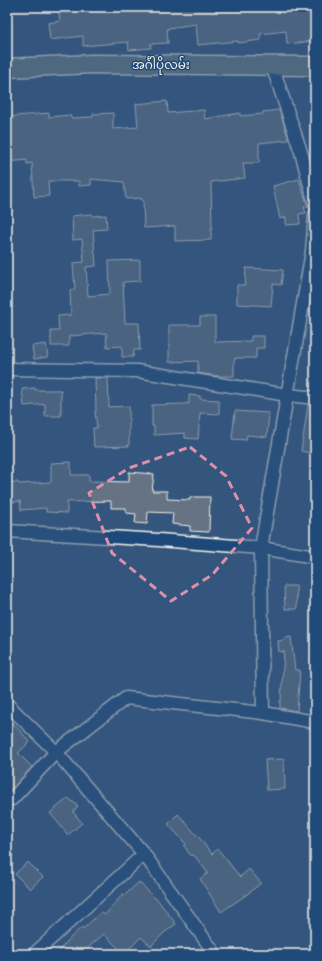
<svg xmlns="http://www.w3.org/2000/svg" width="322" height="961" font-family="Sriracha,'Noto Sans Myanmar',sans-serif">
<rect width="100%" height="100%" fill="#34567d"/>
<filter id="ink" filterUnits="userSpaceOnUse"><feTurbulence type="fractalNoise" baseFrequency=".025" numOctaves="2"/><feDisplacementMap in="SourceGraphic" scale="8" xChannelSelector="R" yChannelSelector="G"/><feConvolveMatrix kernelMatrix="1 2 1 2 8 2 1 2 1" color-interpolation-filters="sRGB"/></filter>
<g filter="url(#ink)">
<g fill="#657384" stroke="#f4f1e8">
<path d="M 58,7 L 218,7 L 218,9 L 234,7 L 307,7 L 307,11 L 315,10 L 315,41 L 287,44 L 286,31 L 260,34 L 261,40 L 238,43 L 238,41 L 198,45 L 196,24 L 168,28 L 168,30 L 167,30 L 168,43 L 150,44 L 151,48 L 129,50 L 128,42 L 83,46 L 83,36 L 50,40 L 48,23 L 60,21 Z"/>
<path d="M 167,101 L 168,113 L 204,110 L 205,119 L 240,113 L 240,116 L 263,114 L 263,112 L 279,110 L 288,137 L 288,140 L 259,143 L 259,163 L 243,163 L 245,178 L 211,182 L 212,229 L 211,229 L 211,240 L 175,241 L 175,226 L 144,228 L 143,200 L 141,200 L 141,198 L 126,199 L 124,182 L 91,179 L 91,185 L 79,186 L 79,181 L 48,181 L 49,196 L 34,197 L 32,163 L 27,164 L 27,160 L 7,162 L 7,117 L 49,113 L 49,117 L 70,115 L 71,118 L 93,117 L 93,114 L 113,113 L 113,129 L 138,127 L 136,104 Z"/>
<path d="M 299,179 L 308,207 L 304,207 L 306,213 L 299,214 L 300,224 L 286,225 L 286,217 L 280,219 L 273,186 Z"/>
<path d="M 92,214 L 92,216 L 106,215 L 107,229 L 93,230 L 96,266 L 86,267 L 88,296 L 110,294 L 109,261 L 140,260 L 140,281 L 123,282 L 125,323 L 139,323 L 140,350 L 134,350 L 133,357 L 122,357 L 122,346 L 107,347 L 106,333 L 69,336 L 69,346 L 51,346 L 51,331 L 59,331 L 58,316 L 71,315 L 70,290 L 75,290 L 73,263 L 84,262 L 82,239 L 73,240 L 72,216 Z"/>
<path d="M 246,268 L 283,270 L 281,285 L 273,284 L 271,306 L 237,304 L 237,285 L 245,285 Z"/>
<path d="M 200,317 L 215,317 L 215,342 L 251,341 L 251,336 L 264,336 L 264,348 L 256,348 L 256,358 L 235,358 L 235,360 L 234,360 L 234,376 L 218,376 L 198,373 L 198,361 L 169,362 L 169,325 L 200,325 Z"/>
<path d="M 46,344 L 48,357 L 34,359 L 32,346 Z"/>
<path d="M 95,378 L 108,378 L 109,407 L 129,406 L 129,446 L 94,447 L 93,428 L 97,428 L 95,411 L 96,411 Z"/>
<path d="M 35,388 L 35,390 L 61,390 L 61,416 L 45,416 L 45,404 L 24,406 L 22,389 Z"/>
<path d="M 189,395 L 200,396 L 200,399 L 219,400 L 219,414 L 200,413 L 198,439 L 185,438 L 185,433 L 154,435 L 154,426 L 152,426 L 152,405 L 186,404 L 186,403 L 189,404 Z"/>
<path d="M 308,405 L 315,406 L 315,454 L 301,451 Z"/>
<path d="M 235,411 L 269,413 L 267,437 L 247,435 L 246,440 L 232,439 Z"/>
<path d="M 71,462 L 71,475 L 89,475 L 89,481 L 129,482 L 129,472 L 154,474 L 152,491 L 167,491 L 167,499 L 190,500 L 190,497 L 210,497 L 209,532 L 190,531 L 190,526 L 172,524 L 173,513 L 148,512 L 147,524 L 135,523 L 136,514 L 126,513 L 126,508 L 111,508 L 111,501 L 67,502 L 67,513 L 46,512 L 46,508 L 21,510 L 20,501 L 8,503 L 8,498 L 7,498 L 7,483 L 18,482 L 19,484 L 51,482 L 51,463 Z"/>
<path d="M 284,586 L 296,586 L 297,609 L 285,609 Z"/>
<path d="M 291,637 L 295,670 L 300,670 L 297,711 L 280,708 L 280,701 L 281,701 L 284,651 L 279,652 L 278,641 L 285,640 L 285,638 Z"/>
<path d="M 14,724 L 30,742 L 18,753 L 32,767 L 9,792 L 7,792 L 7,731 Z"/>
<path d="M 284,759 L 285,789 L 267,790 L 265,760 Z"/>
<path d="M 68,798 L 78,806 L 73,812 L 82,823 L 68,835 L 50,813 Z"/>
<path d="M 178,814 L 201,840 L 212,854 L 218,849 L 240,877 L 249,869 L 261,883 L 246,895 L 221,912 L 200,879 L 208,873 L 193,854 L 191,856 L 184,846 L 186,844 L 168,824 Z"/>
<path d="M 28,862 L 43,877 L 30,889 L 15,874 Z"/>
<path d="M 139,882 L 156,899 L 157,899 L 176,924 L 165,932 L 151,946 L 141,937 L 124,954 L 104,934 L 90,946 L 83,954 L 56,954 L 72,936 L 82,927 L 83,929 L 101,912 L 105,915 L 123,894 L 125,895 Z"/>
</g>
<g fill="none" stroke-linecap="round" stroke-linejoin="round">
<g stroke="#f4f1e8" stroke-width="15">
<g id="street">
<path d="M 272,65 L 301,152 L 315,204"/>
<path d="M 7,369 L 137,371 L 288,395 L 315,398"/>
<path d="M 7,531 L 159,540 L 261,548 L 315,557"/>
<path d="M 7,704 L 56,752 L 144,854 L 215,954"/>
<path d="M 263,713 L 261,548 L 312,251 L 315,215"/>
<path d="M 7,799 L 12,799 L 56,752 L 126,698 L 263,713 L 315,722"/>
<path d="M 34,954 L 144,854"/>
</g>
</g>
<g stroke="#f4f1e8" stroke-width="21">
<path id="primary" d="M 7,68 L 93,64 L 315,66"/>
</g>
<use href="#street" stroke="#1f4a7a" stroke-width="12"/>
<use href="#primary" stroke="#6d7e84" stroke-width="18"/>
</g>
</g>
<path d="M0 0H322V961H0ZM 190,447 L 226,476 L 252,528 L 212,575 L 171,601 L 112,553 L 89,493 L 129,468 Z" fill="#34567d" fill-opacity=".55" fill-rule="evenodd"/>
<path fill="none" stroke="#de8fa9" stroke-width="3" stroke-dasharray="8 5" stroke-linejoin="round" d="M 190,447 L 226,476 L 252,528 L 212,575 L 171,601 L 112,553 L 89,493 L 129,468 Z"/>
<g text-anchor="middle" stroke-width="3" stroke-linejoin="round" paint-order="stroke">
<g font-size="12" fill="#f4f1e8" stroke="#1f4a7a">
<text x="161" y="69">အင်္ဂါပိုလမ်း</text>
</g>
</g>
<rect width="322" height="961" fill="none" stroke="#1f4a7a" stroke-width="24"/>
<rect x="12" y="12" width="298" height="937" fill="none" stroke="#f4f1e8" stroke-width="1.5" filter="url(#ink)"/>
</svg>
